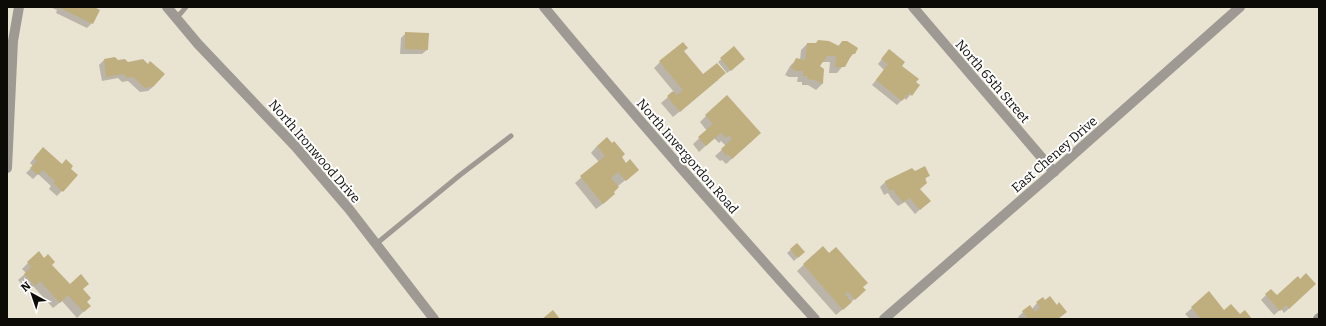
<svg xmlns="http://www.w3.org/2000/svg" width="1326" height="326" font-family="Bitter,serif">
<rect width="100%" height="100%" fill="#e9e3d2"/>
<g fill="#0003">
<path d="M 50,7 L 92,7 L 92,23 L 87,28 L 56,13 L 57,10 Z"/>
<path d="M 406,33 L 427,50 L 422,54 L 400,54 L 401,38 Z"/>
<path d="M 842,42 L 854,53 L 837,73 L 829,73 L 830,62 L 822,62 L 819,67 L 823,69 L 822,84 L 816,90 L 808,85 L 802,85 L 802,82 L 797,82 L 798,77 L 789,77 L 785,75 L 790,66 L 797,59 L 800,60 L 801,50 L 807,44 L 837,47 Z"/>
<path d="M 734,48 L 741,62 L 727,73 L 718,62 Z"/>
<path d="M 683,52 L 703,76 L 718,80 L 673,117 L 661,103 L 674,92 L 654,68 L 660,62 Z"/>
<path d="M 885,55 L 900,66 L 918,86 L 906,100 L 904,98 L 897,105 L 872,85 L 884,70 L 878,64 Z"/>
<path d="M 114,58 L 117,61 L 154,86 L 148,91 L 140,92 L 128,81 L 122,82 L 118,78 L 102,81 L 99,65 L 104,60 Z"/>
<path d="M 706,116 L 753,140 L 726,164 L 722,160 L 720,161 L 715,156 L 726,146 L 721,141 L 719,143 L 714,138 L 699,152 L 693,144 L 707,131 L 700,122 Z"/>
<path d="M 597,146 L 620,157 L 626,164 L 638,170 L 618,186 L 608,200 L 596,209 L 575,183 L 599,162 L 591,153 Z"/>
<path d="M 38,153 L 69,169 L 76,176 L 57,196 L 49,189 L 51,186 L 38,174 L 33,179 L 26,173 L 33,166 L 30,163 Z"/>
<path d="M 912,169 L 915,172 L 928,176 L 924,180 L 919,189 L 925,205 L 915,214 L 905,202 L 898,206 L 891,198 L 888,193 L 884,195 L 880,187 L 885,182 Z"/>
<path d="M 797,244 L 800,255 L 794,261 L 787,253 Z"/>
<path d="M 823,247 L 862,287 L 858,296 L 836,315 L 797,271 Z"/>
<path d="M 44,259 L 70,286 L 82,289 L 86,302 L 89,306 L 77,318 L 62,301 L 53,308 L 33,286 L 28,291 L 18,280 L 26,273 L 22,269 L 28,263 Z"/>
<path d="M 1310,289 L 1284,313 L 1281,309 L 1274,315 L 1261,300 L 1271,290 L 1277,296 Z"/>
<path d="M 1037,303 L 1058,319 L 1020,319 L 1018,317 L 1023,312 L 1030,306 L 1032,309 Z"/>
<path d="M 1192,308 L 1240,316 L 1251,319 L 1190,319 L 1185,314 Z"/>
</g>
<g fill="#c0af7e">
<path d="M 58,7 L 94,7 L 100,10 L 93,24 Z"/>
<path d="M 405,32 L 429,33 L 428,50 L 405,49 Z"/>
<path d="M 818,40 L 829,41 L 839,46 L 842,41 L 847,41 L 858,48 L 855,54 L 852,54 L 845,67 L 835,67 L 836,56 L 827,56 L 820,66 L 824,69 L 823,84 L 815,80 L 807,79 L 808,76 L 803,76 L 803,71 L 796,71 L 791,68 L 796,58 L 805,60 L 807,43 L 816,43 Z"/>
<path d="M 683,42 L 688,48 L 684,51 L 703,74 L 717,63 L 726,73 L 680,112 L 667,96 L 673,91 L 677,95 L 683,90 L 659,61 Z"/>
<path d="M 734,46 L 745,59 L 731,71 L 720,58 Z"/>
<path d="M 889,49 L 905,62 L 902,66 L 919,79 L 916,82 L 920,85 L 912,96 L 909,93 L 902,101 L 876,80 L 888,64 L 881,59 Z"/>
<path d="M 115,57 L 118,60 L 125,59 L 128,62 L 143,59 L 148,64 L 150,61 L 165,74 L 154,86 L 145,88 L 133,77 L 127,78 L 123,74 L 106,77 L 104,59 Z"/>
<path d="M 727,95 L 761,133 L 732,159 L 728,154 L 726,156 L 721,149 L 732,139 L 728,135 L 726,138 L 721,133 L 706,146 L 698,137 L 713,124 L 705,115 Z"/>
<path d="M 607,137 L 612,143 L 614,141 L 625,154 L 622,157 L 626,163 L 630,159 L 639,170 L 626,181 L 618,172 L 611,178 L 619,187 L 614,192 L 615,194 L 603,204 L 580,176 L 605,156 L 597,146 Z"/>
<path d="M 43,147 L 62,164 L 66,159 L 73,166 L 71,169 L 78,175 L 63,192 L 53,183 L 55,181 L 43,170 L 38,175 L 30,168 L 37,161 L 34,158 Z"/>
<path d="M 925,166 L 930,176 L 925,178 L 927,183 L 920,189 L 931,201 L 920,210 L 910,198 L 903,202 L 895,193 L 893,189 L 889,191 L 885,181 L 912,168 L 915,171 Z"/>
<path d="M 797,243 L 805,252 L 798,258 L 790,249 Z"/>
<path d="M 823,246 L 829,253 L 836,247 L 868,283 L 863,287 L 866,290 L 855,300 L 848,292 L 845,294 L 852,302 L 843,310 L 803,264 Z"/>
<path d="M 39,251 L 44,258 L 48,254 L 55,262 L 52,265 L 70,284 L 81,274 L 89,284 L 83,289 L 91,298 L 87,302 L 91,306 L 84,312 L 68,295 L 60,303 L 40,281 L 35,286 L 24,274 L 31,267 L 27,262 Z"/>
<path d="M 1306,273 L 1316,284 L 1289,309 L 1286,305 L 1280,311 L 1265,294 L 1271,289 L 1277,295 L 1298,276 L 1300,279 Z"/>
<path d="M 1209,291 L 1224,310 L 1231,304 L 1240,314 L 1245,310 L 1252,319 L 1201,319 L 1191,307 Z"/>
<path d="M 1050,296 L 1057,305 L 1059,302 L 1067,312 L 1058,319 L 1028,319 L 1022,311 L 1030,305 L 1035,312 L 1040,307 L 1036,302 L 1043,297 L 1045,300 Z"/>
<path d="M 553,310 L 560,319 L 542,319 Z"/>
</g>
<g fill="none" stroke-linecap="round" stroke-linejoin="round">
<g stroke="#9e9a93" stroke-width="5">
<path d="M 176,17 L 181,13 L 186,7"/>
<path d="M 376,244 L 460,175 L 511,136"/>
</g>
<g stroke="#9e9a93" stroke-width="10">
<path d="M 167,7 L 198,44 L 295,146 L 349,209 L 434,319"/>
<path d="M 544,7 C 632,113 723,217 815,319"/>
<path d="M 913,7 L 1054,172"/>
<path d="M 7,168 L 13,41 L 19,7"/>
<path d="M 884,319 L 1049,176 L 1240,7"/>
<path d="M 1318,319 L 1319,318"/>
</g>
</g>
<g text-anchor="middle" stroke-width="4" stroke-linejoin="round" paint-order="stroke">
<g font-size="13" fill="#0d0b06" stroke="#fff">
<text transform="translate(993 81) rotate(49)" y="5">North 65th Street</text>
<text transform="translate(315 151) rotate(49)" y="5">North Ironwood Drive</text>
<text transform="translate(1054 154) rotate(-41)" y="5">East Cheney Drive</text>
<text transform="translate(688 156) rotate(49)" y="5">North Invergordon Road</text>
</g>
</g>
<rect width="1326" height="326" fill="none" stroke="#0d0b06" stroke-width="16"/>
<g transform="translate(32 294) rotate(320)" stroke="#ffffff" stroke-width="3" paint-order="stroke">
<path d="M0-3L7 15L0 10L-7 15Z" fill="#0d0b06"/>
<text y="-6" font-size="11" font-weight="bold" text-anchor="middle" fill="#0d0b06">N</text>
</g>
</svg>
